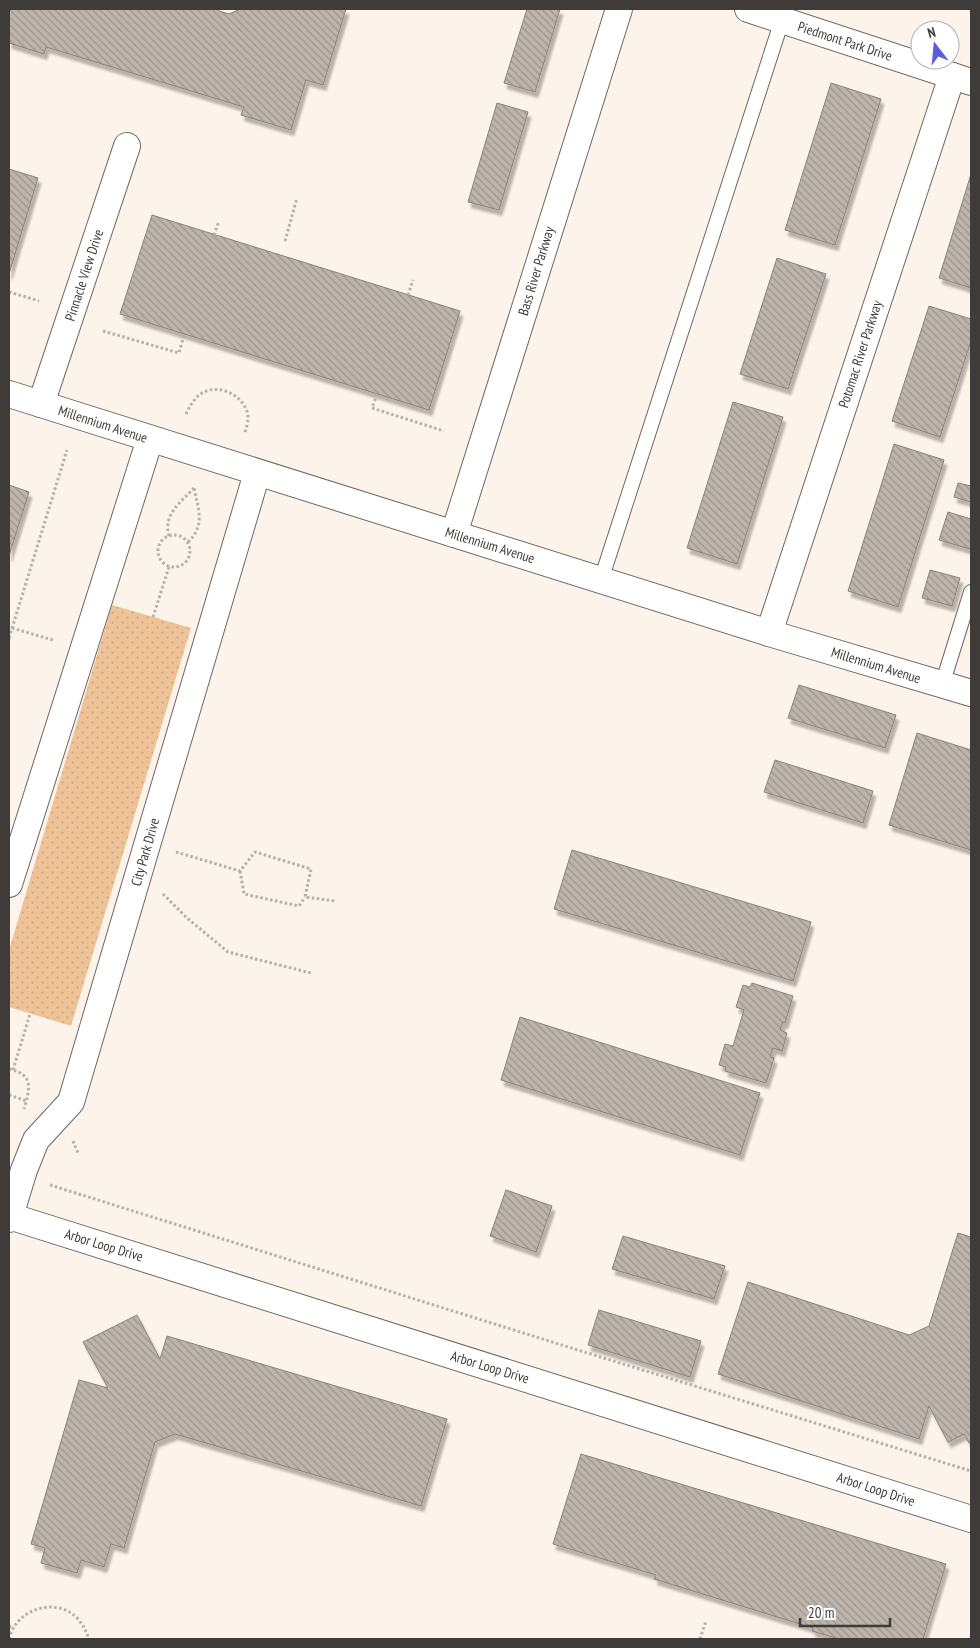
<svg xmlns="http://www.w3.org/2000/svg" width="980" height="1648" font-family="'PT Sans Narrow',sans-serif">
<defs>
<pattern id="grass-dots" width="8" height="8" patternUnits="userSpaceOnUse" patternTransform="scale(1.25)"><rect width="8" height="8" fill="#efc398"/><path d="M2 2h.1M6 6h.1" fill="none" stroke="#cea884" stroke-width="1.8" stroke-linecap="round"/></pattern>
<pattern id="building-back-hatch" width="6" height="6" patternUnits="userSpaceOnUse" patternTransform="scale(1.25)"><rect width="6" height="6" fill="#bdb4ac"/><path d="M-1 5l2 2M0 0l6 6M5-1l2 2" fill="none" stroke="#9b948d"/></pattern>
<filter id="shadow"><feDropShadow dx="3" dy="5.5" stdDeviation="1" flood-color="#0004"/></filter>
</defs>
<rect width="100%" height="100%" fill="#fcf3ea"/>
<path fill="url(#grass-dots)" d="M 112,605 L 191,628 L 71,1026 L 9,1007 L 9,950 Z"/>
<g fill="url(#building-back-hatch)" stroke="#8a827a" filter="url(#shadow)">
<path d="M 9,9 L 219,9 L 219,11 L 229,14 L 240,9 L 346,9 L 323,85 L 306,80 L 291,130 L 241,115 L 244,107 L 46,47 L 44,54 L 9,43 Z"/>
<path d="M 527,9 L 560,9 L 535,92 L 504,83 Z"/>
<path d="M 831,83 L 881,99 L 835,245 L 785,230 Z"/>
<path d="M 497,103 L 528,112 L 499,210 L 468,202 Z"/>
<path d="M 9,169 L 38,178 L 9,274 Z"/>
<path d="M 971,174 L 971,288 L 939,278 Z"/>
<path d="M 152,215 L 460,311 L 429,410 L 120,314 Z"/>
<path d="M 777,258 L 826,274 L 788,389 L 740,374 Z"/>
<path d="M 929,306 L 971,319 L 971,341 L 940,437 L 892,421 Z"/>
<path d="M 733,402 L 783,417 L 737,564 L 687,548 Z"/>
<path d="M 894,444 L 944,460 L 898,607 L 848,591 Z"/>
<path d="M 958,483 L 971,486 L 971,502 L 954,497 Z"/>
<path d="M 9,485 L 29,492 L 9,556 Z"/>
<path d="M 948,512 L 971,519 L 971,543 L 970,549 L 939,540 Z"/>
<path d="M 930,570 L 960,578 L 952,606 L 922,598 Z"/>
<path d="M 799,685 L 896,715 L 885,748 L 788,718 Z"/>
<path d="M 917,733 L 971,750 L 971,850 L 889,825 Z"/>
<path d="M 775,760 L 873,791 L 863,823 L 764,792 Z"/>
<path d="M 572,850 L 811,922 L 793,981 L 554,909 Z"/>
<path d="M 752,983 L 793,996 L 785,1023 L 783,1022 L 780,1030 L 787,1033 L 782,1051 L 773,1048 L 770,1057 L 774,1058 L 766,1083 L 725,1071 L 726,1067 L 719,1065 L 725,1044 L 733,1046 L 744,1010 L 736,1007 L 743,985 L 750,987 Z"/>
<path d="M 520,1017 L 760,1093 L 740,1155 L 501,1080 Z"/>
<path d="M 506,1190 L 552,1206 L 536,1252 L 490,1236 Z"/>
<path d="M 958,1233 L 971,1237 L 971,1441 L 969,1443 L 964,1434 L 948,1442 L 929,1406 L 919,1439 L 718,1374 L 748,1282 L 909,1335 L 929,1326 Z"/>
<path d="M 623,1236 L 725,1266 L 714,1299 L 612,1269 Z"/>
<path d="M 599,1310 L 701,1341 L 690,1377 L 588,1345 Z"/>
<path d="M 137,1315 L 160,1359 L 167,1336 L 447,1419 L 421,1506 L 175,1434 L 155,1442 L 124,1548 L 111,1544 L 104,1567 L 81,1560 L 77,1573 L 41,1563 L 45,1548 L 31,1544 L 79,1380 L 108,1388 L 83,1342 Z"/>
<path d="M 581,1454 L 946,1564 L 923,1639 L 839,1639 L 812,1631 L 813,1628 L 654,1579 L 656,1575 L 553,1544 Z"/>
</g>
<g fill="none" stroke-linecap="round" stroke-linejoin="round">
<g stroke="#706860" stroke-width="16">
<g id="service">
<path d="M 601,580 L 782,20"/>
<path d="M 942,685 L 971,592"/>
</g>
</g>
<g stroke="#706860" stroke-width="28">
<g id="minor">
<path d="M 748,9 L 971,82"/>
<path d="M 9,394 L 769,633 L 971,693"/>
<path d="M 41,404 L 127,146"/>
<path d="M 454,534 L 619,9"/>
<path d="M 769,633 L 952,76"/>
<path d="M 9,884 L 150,439"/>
<path d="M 9,1216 L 971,1519"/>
<path d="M 9,1219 L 24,1170 L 36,1140 L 71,1102 L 257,473"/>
</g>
</g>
<g stroke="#b7afa9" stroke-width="3" stroke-dasharray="2.5 2.5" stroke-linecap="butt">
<path d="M 214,235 L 219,221"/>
<path d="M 285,241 L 297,198"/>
<path d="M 9,292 L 39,301"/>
<path d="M 408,295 L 413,280"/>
<path d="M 103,331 L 179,353 L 184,335"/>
<path d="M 377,394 L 372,408 L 444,431"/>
<path d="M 186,414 C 189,408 192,402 197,397 C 212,382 238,391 246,409 C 250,417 247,425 245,432"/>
<circle cx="174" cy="551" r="16"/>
<path d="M 169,536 C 163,514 180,503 194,488"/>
<path d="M 188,542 C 206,525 198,509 194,488"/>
<path d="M 153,617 L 169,567"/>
<path d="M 12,628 L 53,640"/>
<path d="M 9,638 L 67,450"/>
<path d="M 176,852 L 240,871 L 255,852 L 311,869 L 305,897 L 335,901"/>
<path d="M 240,871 L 244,894 L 299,906 L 305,897"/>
<path d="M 163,894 L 187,918 L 228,952 L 311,973"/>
<path d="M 9,1069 C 34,1074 30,1089 24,1109"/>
<path d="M 13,1070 L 30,1014"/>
<path d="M 9,1095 L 27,1101"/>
<path d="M 73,1141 L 78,1153"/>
<path d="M 50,1185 L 581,1351 L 971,1471"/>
<path d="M 9,1626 L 14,1628"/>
<path d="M 9,1639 C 15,1610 56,1595 78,1619 C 83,1625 86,1631 89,1639"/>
<path d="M 700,1639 L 706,1621"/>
</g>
<use href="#service" stroke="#fff" stroke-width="14"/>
<use href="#minor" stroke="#fff" stroke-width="26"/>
</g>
<g text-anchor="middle" stroke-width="5" stroke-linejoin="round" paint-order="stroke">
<g font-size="14" fill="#3f3b38" stroke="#fff">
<text transform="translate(845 41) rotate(18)" y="5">Piedmont Park Drive</text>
<text transform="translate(536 271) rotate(-73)" y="5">Bass River Parkway</text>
<text transform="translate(84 275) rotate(-72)" y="5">Pinnacle View Drive</text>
<text transform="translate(860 354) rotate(-72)" y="5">Potomac River Parkway</text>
<text transform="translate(103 424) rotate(18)" y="5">Millennium Avenue</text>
<text transform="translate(490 545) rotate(17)" y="5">Millennium Avenue</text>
<text transform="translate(876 665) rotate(17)" y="5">Millennium Avenue</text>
<text transform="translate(145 852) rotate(-74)" y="5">City Park Drive</text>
<text transform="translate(104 1245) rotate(17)" y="5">Arbor Loop Drive</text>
<text transform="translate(490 1367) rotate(17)" y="5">Arbor Loop Drive</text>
<text transform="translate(876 1489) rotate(18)" y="5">Arbor Loop Drive</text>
</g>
</g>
<rect width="980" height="1648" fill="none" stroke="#3f3b38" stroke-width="20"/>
<g transform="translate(935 45) rotate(344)"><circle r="24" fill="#ffffff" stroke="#b2b1af"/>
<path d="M0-4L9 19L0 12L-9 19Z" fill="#5a5fd7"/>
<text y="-8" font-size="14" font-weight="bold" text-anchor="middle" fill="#3f3b38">N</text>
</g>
<path d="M800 1618v8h90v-8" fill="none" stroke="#3f3b38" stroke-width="2.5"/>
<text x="808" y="1618" font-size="15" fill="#3f3b38" stroke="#ffffff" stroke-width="4" paint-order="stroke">20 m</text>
</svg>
